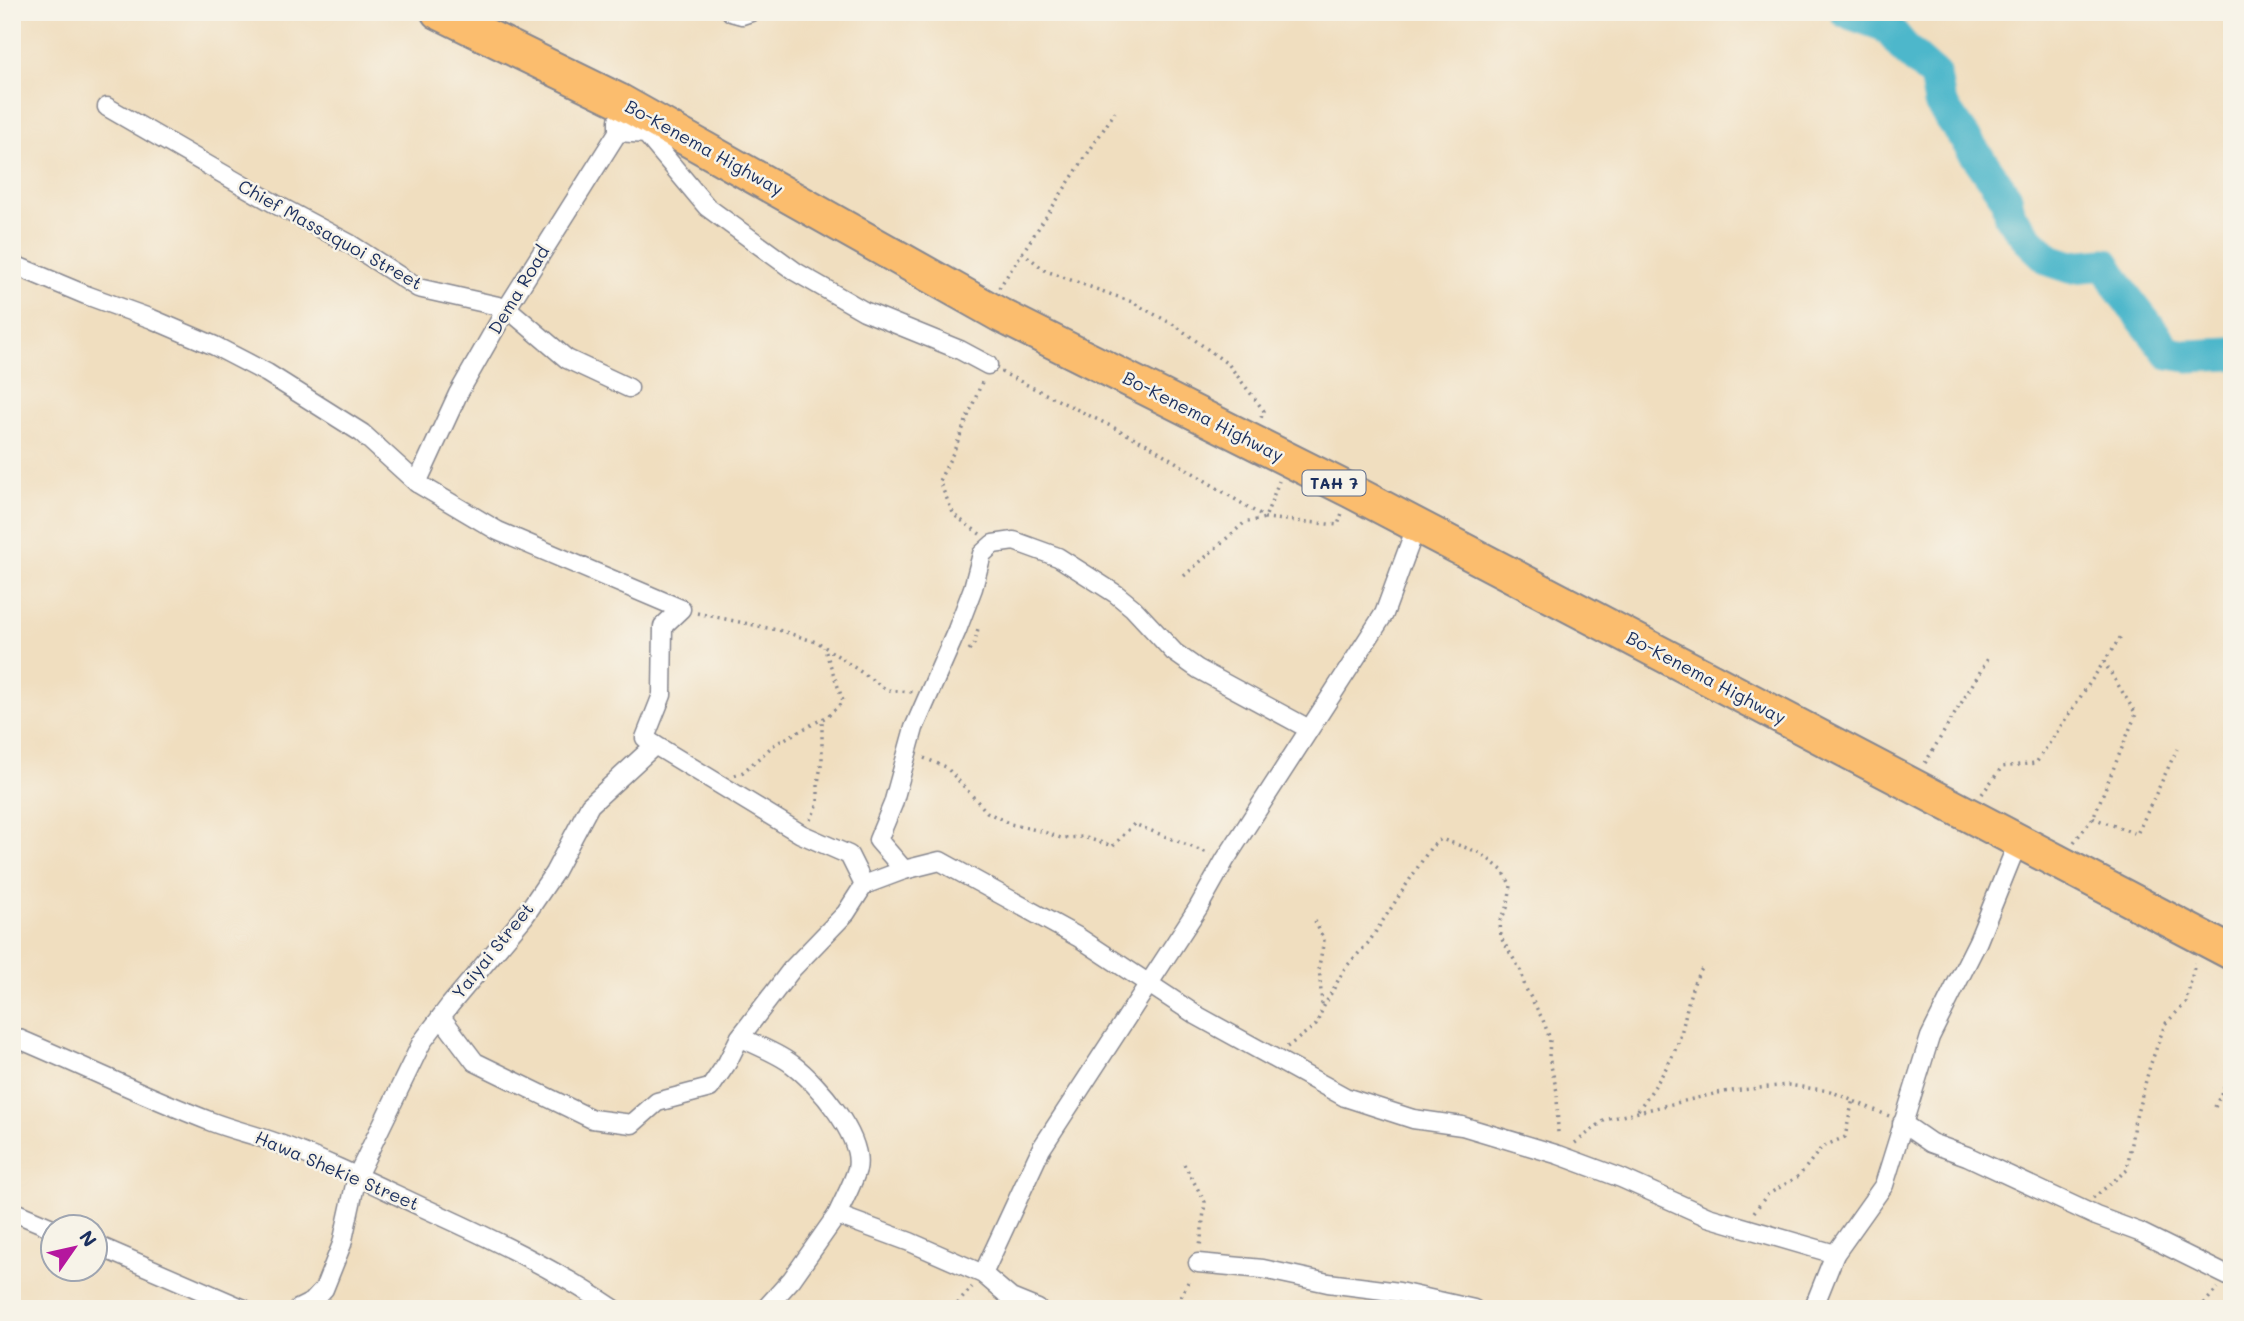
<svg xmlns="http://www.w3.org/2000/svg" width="2244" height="1321" font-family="Mali,sans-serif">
<rect width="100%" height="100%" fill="#f7f3e8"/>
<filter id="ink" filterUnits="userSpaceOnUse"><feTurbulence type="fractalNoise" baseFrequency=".0143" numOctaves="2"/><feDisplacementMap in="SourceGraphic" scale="14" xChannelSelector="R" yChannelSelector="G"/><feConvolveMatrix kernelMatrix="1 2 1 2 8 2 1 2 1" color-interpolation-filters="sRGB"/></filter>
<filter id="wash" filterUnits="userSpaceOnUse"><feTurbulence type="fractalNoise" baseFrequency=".00686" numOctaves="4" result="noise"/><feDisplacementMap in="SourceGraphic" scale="28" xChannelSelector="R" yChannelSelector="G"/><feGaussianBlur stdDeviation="1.57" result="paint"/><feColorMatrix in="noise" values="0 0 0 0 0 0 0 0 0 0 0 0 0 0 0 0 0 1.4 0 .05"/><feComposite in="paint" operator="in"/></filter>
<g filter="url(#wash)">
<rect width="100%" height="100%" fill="#f0debf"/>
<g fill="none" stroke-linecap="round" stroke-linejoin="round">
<path stroke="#4db7cb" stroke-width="33" d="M 1846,12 L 1886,26 L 1906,50 L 1935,76 L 1940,103 L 2006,197 L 2010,217 L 2031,242 L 2050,260 L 2071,267 L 2105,264 L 2124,295 L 2169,353 L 2188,356 L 2232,354"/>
</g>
</g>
<g filter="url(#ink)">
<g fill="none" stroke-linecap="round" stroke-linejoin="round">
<g stroke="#86868e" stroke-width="21">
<g id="street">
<path d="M 731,12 L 742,15 L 751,12"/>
<path d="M 107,107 L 277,205 L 350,244 L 418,288 L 507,308 L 567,359 L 629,388"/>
<path d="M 618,132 L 646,134 L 707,207 L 796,272 L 864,311 L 960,350 L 988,365"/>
<path d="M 12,264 L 86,295 L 152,319 L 215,346 L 267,373 L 362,433 L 417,483 L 498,531 L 681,609 L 663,626 L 662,695 L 645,738 L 655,745 L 590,805 L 554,873 L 524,917 L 450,1005 L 422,1042 L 357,1176 L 342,1244 L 324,1289 L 312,1302 L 298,1309"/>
<path d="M 417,483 L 458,394 L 507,308 L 618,132 L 618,120"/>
<path d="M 655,745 L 801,834 L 849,855 L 864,885"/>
<path d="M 904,870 L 878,840 L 893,804 L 914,728 L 957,630 L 973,588 L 982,554 L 993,544 L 1014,541 L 1058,557 L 1116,594 L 1133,608 L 1174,652 L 1198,669 L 1309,729"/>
<path d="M 441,1017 L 475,1062 L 592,1119 L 632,1124 L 657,1102 L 710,1088 L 727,1063 L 740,1037 L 792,969 L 846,913 L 864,885 L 904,870 L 940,861 L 1078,937 L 1196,1015 L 1345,1097 L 1413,1119 L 1462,1126 L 1559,1155 L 1621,1178 L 1708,1217 L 1835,1254"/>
<path d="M 12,1036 C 79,1064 144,1096 212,1122 C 233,1130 255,1135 277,1143 C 327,1161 375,1185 422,1207 C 488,1237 554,1268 614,1309"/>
<path d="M 740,1037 C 757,1046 778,1053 793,1065 C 817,1083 864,1137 857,1169 C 853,1184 843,1201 837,1215"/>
<path d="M 1902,1123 L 1931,1143 L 1967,1156 L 2096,1216 L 2139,1232 L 2232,1278"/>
<path d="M 12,1211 L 52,1228"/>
<path d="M 94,1244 L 244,1309"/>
<path d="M 1198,1263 L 1263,1269 L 1328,1283 L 1399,1292 L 1474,1309"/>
<path d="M 983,1274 L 1041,1149 L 1198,908 L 1225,860 L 1384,614 L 1416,527"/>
<path d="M 765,1309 L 792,1279 L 837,1215 L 910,1242 L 983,1274 L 1011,1298 L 1038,1309"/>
<path d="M 1813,1309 L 1835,1254 L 1884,1185 L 1930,1037 L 1978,941 L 2018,842"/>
</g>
</g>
<g stroke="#86868e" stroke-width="37">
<path id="highway" d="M 438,12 L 618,100 L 1000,315 L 1351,491 L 2232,953"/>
</g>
<g stroke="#86868e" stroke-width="3.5" stroke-dasharray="2 5" stroke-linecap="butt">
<path d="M 1022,252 L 1046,271 L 1132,302 L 1176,326 L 1229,365 L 1264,411 L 1260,420"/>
<path d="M 999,288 L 1115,112"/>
<path d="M 1001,372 L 1147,444 L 1265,518 L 1338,525 L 1342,513"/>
<path d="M 980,534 L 954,515 L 939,481 L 953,453 L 982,382"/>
<path d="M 1184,576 L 1244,523 L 1265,518 L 1279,481"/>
<path d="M 697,613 L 782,631 L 819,643 L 887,690 L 912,692"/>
<path d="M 969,650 L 974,644 L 979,625"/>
<path d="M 924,758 L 946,767 L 987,812 L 1010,824 L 1041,831 L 1061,838 L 1083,837 L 1113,846 L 1134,824 L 1210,854"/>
<path d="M 1925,763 L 1989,657"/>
<path d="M 735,775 L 743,772 L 775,744 L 828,716 L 843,701 L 824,647"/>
<path d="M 1982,794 L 2002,767 L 2036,763 L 2122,635"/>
<path d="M 2093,818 L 2137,834 L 2177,749"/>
<path d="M 810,820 L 818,804 L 818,783 L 822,760 L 822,719"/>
<path d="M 2074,842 L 2093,818 L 2136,714 L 2104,662"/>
<path d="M 1315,921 L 1324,940 L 1319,966 L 1322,1006"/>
<path d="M 1287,1047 L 1316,1025 L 1323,1008 L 1345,968 L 1369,942 L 1431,847 L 1441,839 L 1481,853 L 1503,871 L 1511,886 L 1507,908 L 1500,921 L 1501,938 L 1521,971 L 1525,987 L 1543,1020 L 1550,1039 L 1549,1057 L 1557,1092 L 1558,1136"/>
<path d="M 2215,1107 L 2232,1070"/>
<path d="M 1638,1110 C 1654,1088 1668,1068 1678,1043 C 1687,1019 1687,988 1702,969"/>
<path d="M 1575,1143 L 1605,1120 L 1722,1092 L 1788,1085 L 1830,1091 L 1889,1116"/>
<path d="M 1184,1164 L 1205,1202 L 1200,1247"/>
<path d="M 2093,1198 L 2127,1170 L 2134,1124 L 2150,1066 L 2165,1024 L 2186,1003 L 2195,963"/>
<path d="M 1754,1212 L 1767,1195 L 1799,1176 L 1822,1147 L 1845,1137 L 1853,1099"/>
<path d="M 953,1309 L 972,1287"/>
<path d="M 1175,1309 L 1190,1278"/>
<path d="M 2199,1309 L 2218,1288"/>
</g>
<use href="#street" stroke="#fff" stroke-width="18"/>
<use href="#highway" stroke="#fbbd6e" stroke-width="33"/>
</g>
</g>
<g text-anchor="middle" stroke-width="5" stroke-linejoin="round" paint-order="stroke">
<rect fill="#f7f3e8" stroke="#5d6a87" stroke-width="2" x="1302.5" y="470.5" width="63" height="25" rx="5"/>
<g font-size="16" font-weight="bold" fill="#1b2f5e">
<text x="1334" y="489">TAH 7</text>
</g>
<g font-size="18" fill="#1b2f5e" stroke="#f7f3e8">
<text transform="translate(704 148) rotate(29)" y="6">Bo-Kenema Highway</text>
<text transform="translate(330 235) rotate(29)" y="6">Chief Massaquoi Street</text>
<text transform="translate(519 290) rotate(-59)" y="6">Dema Road</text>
<text transform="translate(1203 417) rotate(27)" y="6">Bo-Kenema Highway</text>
<text transform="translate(1706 678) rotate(28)" y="6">Bo-Kenema Highway</text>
<text transform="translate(493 951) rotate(-51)" y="6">Yaiyai Street</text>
<text transform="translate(337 1171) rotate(23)" y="6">Hawa Shekie Street</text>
</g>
</g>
<rect width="2244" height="1321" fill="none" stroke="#f7f3e8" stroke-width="42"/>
<g transform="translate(74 1248) rotate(56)"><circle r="33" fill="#f7f3e8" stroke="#9fa5b1" stroke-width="2"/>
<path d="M0-5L12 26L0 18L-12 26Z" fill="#b5179e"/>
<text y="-10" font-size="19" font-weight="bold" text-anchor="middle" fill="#1b2f5e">N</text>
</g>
</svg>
